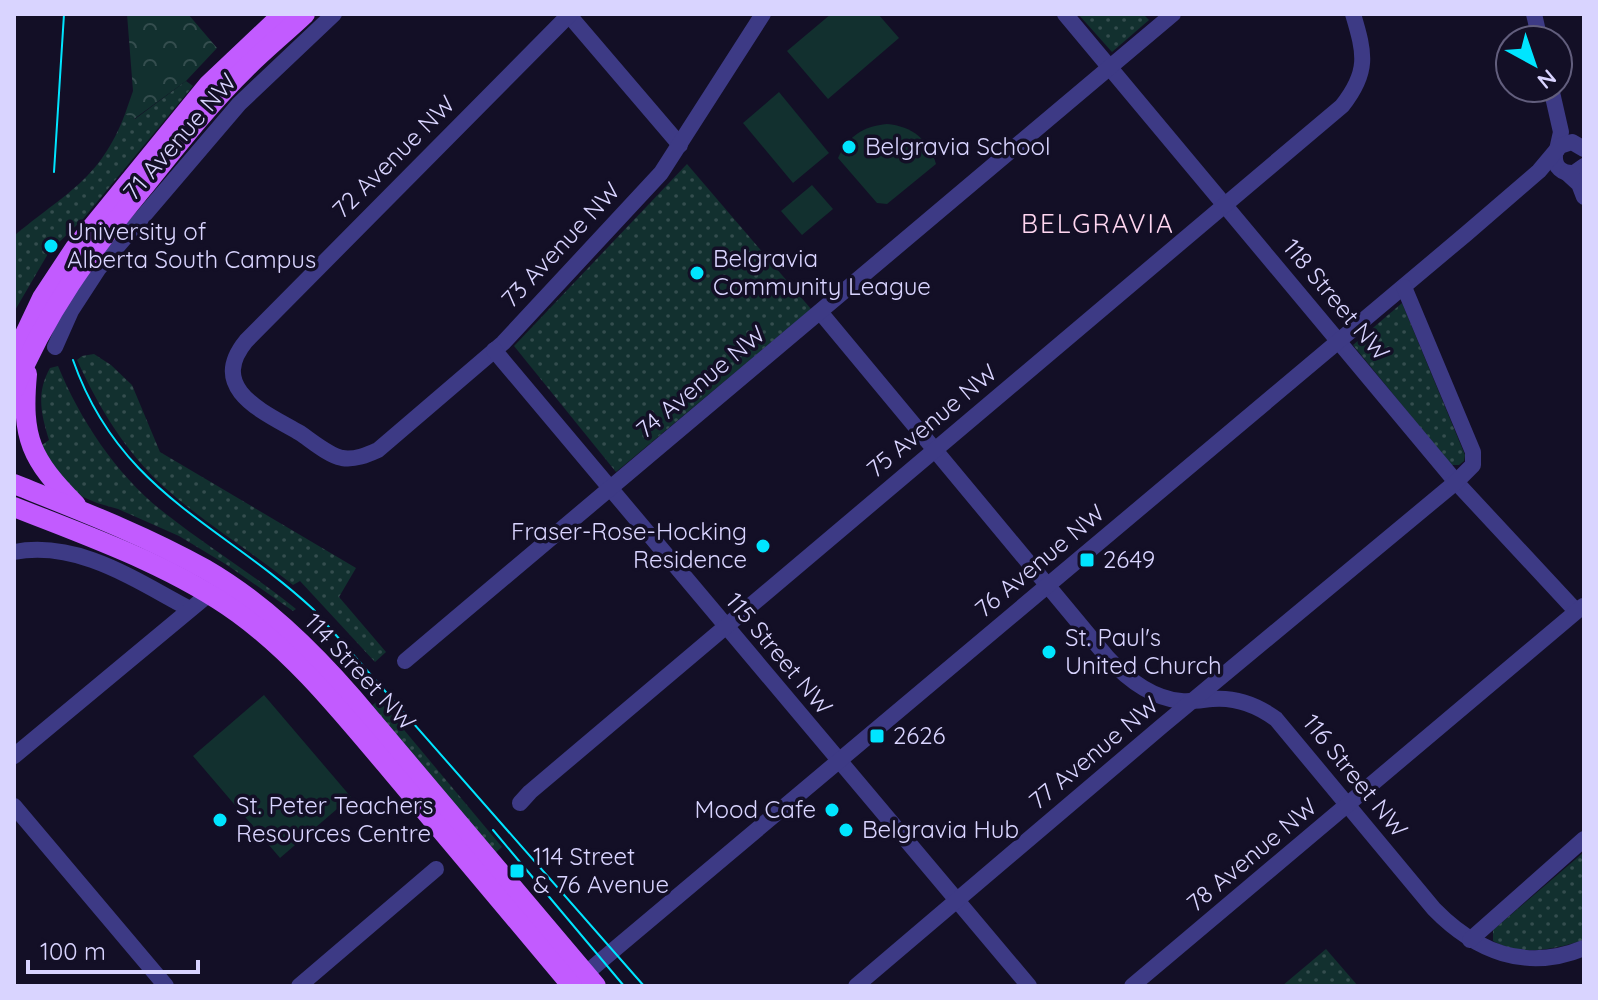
<svg xmlns="http://www.w3.org/2000/svg" width="1598" height="1000" font-family="Quicksand,sans-serif">
<defs>
<pattern id="green-dots" width="8" height="8" patternUnits="userSpaceOnUse" patternTransform="scale(2)"><rect width="8" height="8" fill="#12302f"/><path d="M2 2h.1M6 6h.1" fill="none" stroke="#344d4e" stroke-width="1.8" stroke-linecap="round"/></pattern>
<pattern id="forest-crowns" width="20" height="18" patternUnits="userSpaceOnUse" patternTransform="scale(2)"><rect width="20" height="18" fill="#12302f"/><path d="M2 6a3 3 0 1 1 6 0M12 15a3 3 0 1 1 6 0" fill="none" stroke="#344d4e"/></pattern>
</defs>
<rect width="100%" height="100%" fill="#130f26"/>
<g fill="url(#green-dots)">
<path d="M 1078,14 L 1143,14 L 1149,20 L 1112,52 Z"/>
<path d="M 186,81 L 193,86 L 83,219 L 49,252 L 14,312 L 14,236 C 65,193 100,180 125,114 L 135,119 Z"/>
<path d="M 687,164 L 811,309 L 616,472 L 514,346 Z"/>
<path d="M 1402,303 L 1465,455 L 1464,461 L 1459,465 L 1451,465 L 1353,345 Z"/>
<path d="M 94,354 L 111,365 L 132,385 L 160,452 L 356,568 L 339,597 L 386,652 L 375,662 L 300,581 L 293,585 C 251,551 204,523 164,487 C 125,451 99,408 77,360 L 82,356 Z"/>
<path d="M 58,366 C 81,422 118,477 166,514 C 208,547 254,575 296,609 L 293,611 L 227,565 L 179,536 L 118,509 L 97,503 L 76,494 L 38,448 L 49,440 C 41,414 36,393 50,368 Z"/>
<path d="M 379,700 L 502,847 L 494,854 L 370,707 Z"/>
<path d="M 1584,852 L 1584,940 C 1556,949 1520,957 1493,941 L 1493,930 Z"/>
<path d="M 1326,949 L 1358,986 L 1282,986 Z"/>
</g>
<path fill="url(#forest-crowns)" d="M 127,14 L 188,14 L 217,48 L 186,81 L 134,119 L 125,114 L 133,91 Z"/>
<g fill="#12302f">
<path d="M 831,14 L 878,14 L 899,38 L 828,99 L 787,51 Z"/>
<path d="M 779,92 L 829,153 L 793,183 L 743,123 Z"/>
<path d="M 887,124 C 912,126 929,140 936,164 L 887,204 L 877,203 L 838,158 C 848,136 864,126 887,124 Z"/>
<path d="M 812,185 L 833,209 L 802,235 L 781,211 Z"/>
<path d="M 264,695 L 351,797 L 280,858 L 193,756 Z"/>
</g>
<g fill="none" stroke-linecap="round" stroke-linejoin="round">
<g stroke="#3d3a85" stroke-width="16">
<path d="M 568,14 L 680,145"/>
<path d="M 570,14 L 246,341 C 207,389 264,412 300,433 C 312,441 328,455 342,458 C 355,460 367,455 378,450 L 503,343 L 661,173 L 763,14"/>
<path d="M 1065,14 L 1456,482 L 1576,611"/>
<path d="M 1534,14 L 1540,40"/>
<path d="M 1551,88 L 1561,132 L 1557,150"/>
<path d="M 1555,155 C 1554,167 1562,174 1574,173 L 1584,166"/>
<path d="M 1567,173 L 1579,184 L 1584,197"/>
<path d="M 821,313 L 1107,657 C 1126,678 1150,698 1181,701 C 1191,702 1202,700 1212,699 C 1236,697 1257,705 1276,719 L 1434,909 C 1475,951 1526,972 1584,948"/>
<path d="M 55,347 L 71,311 L 99,268 L 239,104 L 334,14"/>
<path d="M 494,350 L 1029,986"/>
<path d="M 14,552 C 78,540 135,580 190,609"/>
<path d="M 405,661 L 1173,14"/>
<path d="M 14,756 L 209,594"/>
<path d="M 520,803 L 530,792 L 1342,106 C 1369,72 1365,54 1353,14"/>
<path d="M 14,806 L 166,986"/>
<path d="M 1470,940 L 1584,839"/>
<path d="M 578,980 L 1466,234 L 1539,171 L 1560,146 L 1572,142 L 1584,149"/>
<path d="M 299,986 L 436,869"/>
<path d="M 856,986 L 1162,726 L 1456,482 L 1473,465 L 1473,452 L 1404,287"/>
<path d="M 1132,986 L 1583,606"/>
</g>
<g stroke="#c25bff" stroke-width="20">
<path d="M 14,357 L 42,298 L 75,248 L 208,85 L 283,14"/>
<path d="M 27,374 C 21,439 31,459 76,505"/>
<path d="M 14,390 C 45,313 90,252 142,189 C 175,148 208,105 246,68 C 265,49 286,32 305,14"/>
<path d="M 14,484 C 79,510 144,535 205,569 C 262,602 310,649 353,698 L 596,986"/>
<path d="M 14,507 C 90,537 171,565 238,613 C 297,656 342,713 389,768 C 450,841 511,914 572,986"/>
</g>
<g stroke="#00e5ff" stroke-width="2">
<path d="M 54,172 L 64,14"/>
<path d="M 73,360 C 119,492 220,523 313,609 L 644,986"/>
<path d="M 493,830 L 624,986"/>
</g>
</g>
<g fill="#00e5ff" stroke="#130f26" stroke-width="3">
<circle cx="849" cy="147" r="8"/>
<circle cx="51" cy="246" r="8"/>
<circle cx="697" cy="273" r="8"/>
<circle cx="763" cy="546" r="8"/>
<rect x="1079" y="552" width="16" height="16" rx="4"/>
<circle cx="1049" cy="652" r="8"/>
<rect x="869" y="728" width="16" height="16" rx="4"/>
<circle cx="832" cy="810" r="8"/>
<circle cx="220" cy="820" r="8"/>
<circle cx="846" cy="830" r="8"/>
<rect x="509" y="863" width="16" height="16" rx="4"/>
</g>
<g text-anchor="middle" stroke-width="7" stroke-linejoin="round" paint-order="stroke">
<g font-size="24" fill="#d9d4ff" stroke="#130f26">
<text transform="translate(180 137) rotate(-49)" y="8">71 Avenue NW</text>
<text transform="translate(394 157) rotate(-45)" y="8">72 Avenue NW</text>
<text transform="translate(561 245) rotate(-47)" y="8">73 Avenue NW</text>
<text transform="translate(1336 300) rotate(50)" y="8">118 Street NW</text>
<text transform="translate(701 382) rotate(-40)" y="8">74 Avenue NW</text>
<text transform="translate(932 421) rotate(-40)" y="8">75 Avenue NW</text>
<text transform="translate(1040 561) rotate(-40)" y="8">76 Avenue NW</text>
<text transform="translate(779 654) rotate(50)" y="8">115 Street NW</text>
<text transform="translate(360 672) rotate(47)" y="8">114 Street NW</text>
<text transform="translate(1094 753) rotate(-40)" y="8">77 Avenue NW</text>
<text transform="translate(1355 776) rotate(51)" y="8">116 Street NW</text>
<text transform="translate(1252 855) rotate(-40)" y="8">78 Avenue NW</text>
</g>
<g font-size="24" fill="#d9d4ff" stroke="#130f26" text-anchor="start">
<text x="865" y="155">Belgravia School</text>
<text x="67" y="240">University of<tspan x="67" dy="28">Alberta South Campus</tspan></text>
<text x="713" y="267">Belgravia<tspan x="713" dy="28">Community League</tspan></text>
<text x="747" y="540" text-anchor="end">Fraser-Rose-Hocking<tspan x="747" dy="28">Residence</tspan></text>
<text x="1103" y="568">2649</text>
<text x="1065" y="646">St. Paul's<tspan x="1065" dy="28">United Church</tspan></text>
<text x="893" y="744">2626</text>
<text x="236" y="814">St. Peter Teachers<tspan x="236" dy="28">Resources Centre</tspan></text>
<text x="816" y="818" text-anchor="end">Mood Cafe</text>
<text x="862" y="838">Belgravia Hub</text>
<text x="533" y="865">114 Street<tspan x="533" dy="28">&amp; 76 Avenue</tspan></text>
</g>
<g font-size="26" letter-spacing="2" fill="#ffd6f0" stroke="#130f26">
<text x="1098" y="233">BELGRAVIA</text>
</g>
</g>
<rect width="1598" height="1000" fill="none" stroke="#d9d4ff" stroke-width="32"/>
<g transform="translate(1534 64) rotate(140)"><circle r="38" fill="#130f26" stroke="#625e7d" stroke-width="2"/>
<path d="M0-6L14 30L0 20L-14 30Z" fill="#00e5ff"/>
<text y="-12" font-size="22" font-weight="bold" text-anchor="middle" fill="#d9d4ff">N</text>
</g>
<path d="M28 960v12h170v-12" fill="none" stroke="#d9d4ff" stroke-width="4"/>
<text x="40" y="960" font-size="24" fill="#d9d4ff" stroke="#130f26" stroke-width="6" paint-order="stroke">100 m</text>
</svg>
